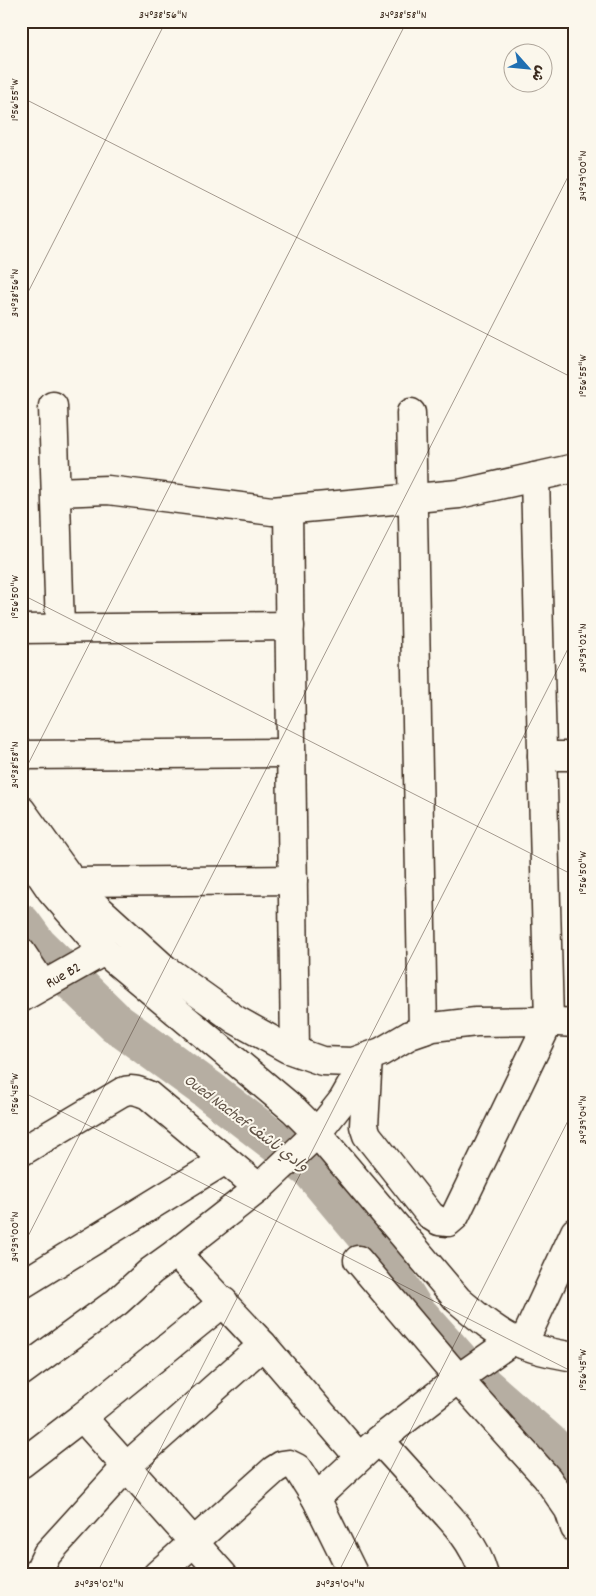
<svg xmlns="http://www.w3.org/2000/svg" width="596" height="1596" font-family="Dekko,'Playpen Sans Arabic',sans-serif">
<rect width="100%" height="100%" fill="#fbf7ec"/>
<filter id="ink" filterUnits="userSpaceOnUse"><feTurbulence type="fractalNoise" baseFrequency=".02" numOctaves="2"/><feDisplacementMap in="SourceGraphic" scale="10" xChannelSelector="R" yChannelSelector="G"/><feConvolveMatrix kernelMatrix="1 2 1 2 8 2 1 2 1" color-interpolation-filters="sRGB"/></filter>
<g filter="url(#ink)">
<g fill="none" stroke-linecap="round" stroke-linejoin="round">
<path stroke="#b6aea2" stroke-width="41" d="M 21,924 L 37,946 L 116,1023 L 207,1089 L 311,1169 L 371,1241 L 412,1308 L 475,1379 L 548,1443 L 575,1469"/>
<g stroke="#3b2a1e" stroke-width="31">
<g id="minor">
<path d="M 53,406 L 60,628"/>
<path d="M 411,413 L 423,1030"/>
<path d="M 56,492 L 108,490 L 272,511 L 459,494 L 575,468"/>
<path d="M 288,510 L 295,1051"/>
<path d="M 21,629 L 290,626"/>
<path d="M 21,755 L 291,753"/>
<path d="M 542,756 L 575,756"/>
<path d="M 21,810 L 80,892 L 166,970 L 236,1020 L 288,1049 L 322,1061 L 353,1062 L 381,1052 L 410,1035 L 433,1027 L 476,1022 L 542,1021 L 575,1023"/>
<path d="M 21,846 L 51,890 L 104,951 L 294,1110 L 317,1133 L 458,1300 C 478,1317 498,1334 522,1344 C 539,1351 557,1354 575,1357"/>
<path d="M 72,882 L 293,880"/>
<path d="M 21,952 L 43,985"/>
<path id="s1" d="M 21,998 L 104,951"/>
<path d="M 368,1057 L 364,1126 L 367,1135 L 431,1216 L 439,1221 L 448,1222 L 455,1216 L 549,1021 L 535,477"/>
<path d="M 21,1152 L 122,1092 C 132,1088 138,1091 148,1095 L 259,1188"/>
<path d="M 176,1253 L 259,1188 L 317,1133 L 343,1100 L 366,1060"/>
<path d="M 358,1260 L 468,1390 L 547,1478 L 569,1510 L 575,1528"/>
<path d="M 21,1285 L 225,1160"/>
<path d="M 523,1344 L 575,1232"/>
<path d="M 21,1372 L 117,1302 L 151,1271 L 176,1253 L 263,1345 L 359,1457"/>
<path d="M 82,1417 L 223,1575"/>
<path d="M 21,1464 L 82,1417 L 224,1302"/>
<path d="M 316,1498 L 372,1446"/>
<path d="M 37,1575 L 47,1554 L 127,1466 L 263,1345"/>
<path d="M 157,1575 L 274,1470 L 282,1465 L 289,1464 L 297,1468 L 316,1498 L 354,1575"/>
<path d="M 484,1575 C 475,1542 451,1518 428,1494 C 412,1476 396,1458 379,1440 L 459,1378 L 513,1340"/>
</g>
</g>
<use href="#minor" stroke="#fbf7ec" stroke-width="28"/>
</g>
</g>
<path fill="none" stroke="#3b2a1e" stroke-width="1" stroke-opacity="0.45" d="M 21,97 L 575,379M 21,306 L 166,21M 21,594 L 575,876M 21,778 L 407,21M 21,1091 L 575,1373M 21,1250 L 575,163M 96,1575 L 575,635M 337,1575 L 575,1107"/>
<g text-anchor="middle" stroke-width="4" stroke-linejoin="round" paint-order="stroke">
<g font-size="15" fill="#3b2a1e" stroke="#fbf7ec">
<text dy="5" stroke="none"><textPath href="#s1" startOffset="48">Rue B2</textPath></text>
</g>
<g font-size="16" font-style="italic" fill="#605246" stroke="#fbf7ec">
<text transform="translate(247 1122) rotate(37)" y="6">Oued Nachef وادي ناشف</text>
</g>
</g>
<rect width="596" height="1596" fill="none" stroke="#fbf7ec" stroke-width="55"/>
<g transform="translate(528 68) rotate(117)"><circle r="24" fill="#fbf7ec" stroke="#aea59a"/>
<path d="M0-4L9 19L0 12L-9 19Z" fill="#1f6fb2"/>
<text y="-8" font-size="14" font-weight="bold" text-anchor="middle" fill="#3b2a1e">ش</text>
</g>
<rect x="28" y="28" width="540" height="1540" fill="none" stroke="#3b2a1e" stroke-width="2"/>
<g font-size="12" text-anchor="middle" fill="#3b2a1e">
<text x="163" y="18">34°38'56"N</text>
<text x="403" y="18">34°38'58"N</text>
<text transform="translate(14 100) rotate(-90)" y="4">1°56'55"W</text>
<text transform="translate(582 176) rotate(-90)" y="4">34°39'00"N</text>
<text transform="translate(14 293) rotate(-90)" y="4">34°38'56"N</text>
<text transform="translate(582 376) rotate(-90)" y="4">1°56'55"W</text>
<text transform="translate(14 597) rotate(-90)" y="4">1°56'50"W</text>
<text transform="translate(582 648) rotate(-90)" y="4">34°39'02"N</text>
<text transform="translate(14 765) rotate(-90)" y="4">34°38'58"N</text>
<text transform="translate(582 873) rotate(-90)" y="4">1°56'50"W</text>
<text transform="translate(14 1094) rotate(-90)" y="4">1°56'45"W</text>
<text transform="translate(582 1120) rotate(-90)" y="4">34°39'04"N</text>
<text transform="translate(14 1237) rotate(-90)" y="4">34°39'00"N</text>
<text transform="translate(582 1370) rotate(-90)" y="4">1°56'45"W</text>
<text x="99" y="1587">34°39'02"N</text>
<text x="340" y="1587">34°39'04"N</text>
</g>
</svg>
